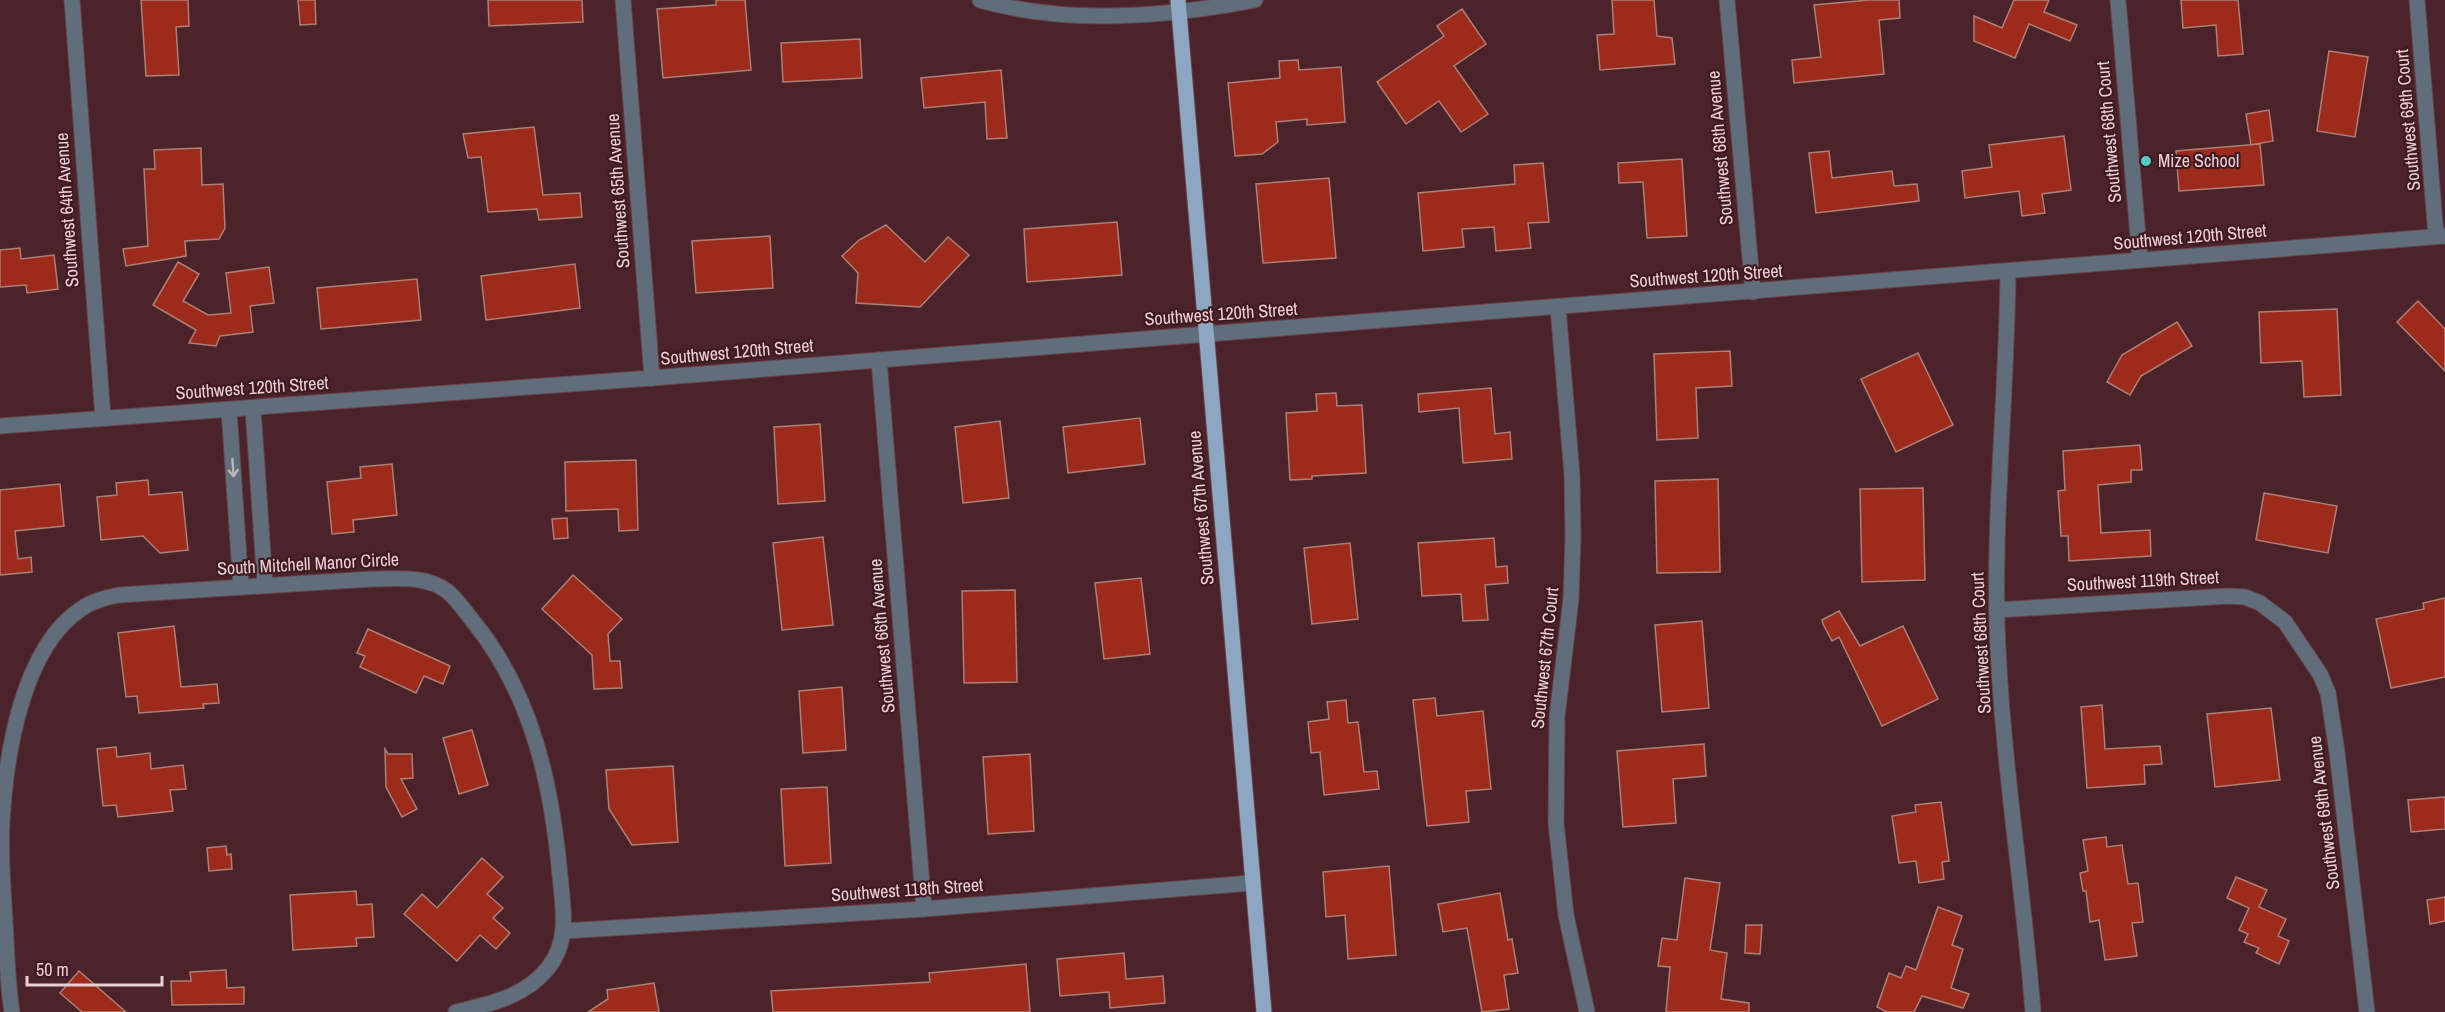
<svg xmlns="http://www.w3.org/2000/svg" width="2445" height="1012" font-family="'Archivo Narrow',sans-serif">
<rect width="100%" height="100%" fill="#4b242b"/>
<g fill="#9d2b1c" stroke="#ad7f76" stroke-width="1.5">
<path d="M 141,0 L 188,0 L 189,26 L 176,27 L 179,75 L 146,76 Z"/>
<path d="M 298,0 L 315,0 L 316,24 L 300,25 Z"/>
<path d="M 488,0 L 582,0 L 583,22 L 489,26 Z"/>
<path d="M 716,0 L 745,0 L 751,70 L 663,78 L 657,9 L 716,5 Z"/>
<path d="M 1612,0 L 1654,0 L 1657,36 L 1672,38 L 1675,64 L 1600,70 L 1597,35 L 1614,34 Z"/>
<path d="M 1869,0 L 1899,0 L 1900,18 L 1879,20 L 1884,74 L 1794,83 L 1792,60 L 1821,57 L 1814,5 Z"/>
<path d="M 2014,0 L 2049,0 L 2044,12 L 2077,25 L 2070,41 L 2029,24 L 2015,58 L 1974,41 L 1974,16 L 2002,28 Z"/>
<path d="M 2181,0 L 2238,0 L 2243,54 L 2218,56 L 2216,25 L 2183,28 Z"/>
<path d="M 1462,9 L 1486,44 L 1454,66 L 1488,114 L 1461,132 L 1439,101 L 1406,124 L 1377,82 L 1444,36 L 1437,26 Z"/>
<path d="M 860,39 L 862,78 L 783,82 L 781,43 Z"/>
<path d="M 2329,51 L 2368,57 L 2355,137 L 2317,131 Z"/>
<path d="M 1298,60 L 1299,70 L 1341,67 L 1345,122 L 1307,125 L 1307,119 L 1276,122 L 1278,142 L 1262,154 L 1235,156 L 1228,83 L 1280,78 L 1279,61 Z"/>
<path d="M 1001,70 L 1007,138 L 987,139 L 985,102 L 924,108 L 921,78 Z"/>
<path d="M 2269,110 L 2273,141 L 2251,145 L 2246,114 Z"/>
<path d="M 534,127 L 543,195 L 580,193 L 582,217 L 539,220 L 537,209 L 488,212 L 481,157 L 468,158 L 463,134 Z"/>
<path d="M 2064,136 L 2071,190 L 2042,194 L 2045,213 L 2022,216 L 2019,191 L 1965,198 L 1962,171 L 1992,167 L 1989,145 Z"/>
<path d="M 2260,144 L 2264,185 L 2179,191 L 2176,151 Z"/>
<path d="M 201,148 L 202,185 L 223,184 L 225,228 L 219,239 L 185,241 L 186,256 L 126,266 L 123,249 L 148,246 L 144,169 L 155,169 L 154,150 Z"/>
<path d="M 1829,151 L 1832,178 L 1892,171 L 1894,186 L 1917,184 L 1919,201 L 1816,213 L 1809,153 Z"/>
<path d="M 1682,159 L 1687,236 L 1647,238 L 1643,182 L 1619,183 L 1618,163 Z"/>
<path d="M 1543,163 L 1549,222 L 1528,223 L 1531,248 L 1496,251 L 1494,227 L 1462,229 L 1464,247 L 1423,251 L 1418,193 L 1515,184 L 1514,165 Z"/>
<path d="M 1329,178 L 1336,258 L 1263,263 L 1256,184 Z"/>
<path d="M 1117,222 L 1122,275 L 1027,282 L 1024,229 Z"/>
<path d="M 886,225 L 925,262 L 948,237 L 969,255 L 920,307 L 856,303 L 858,273 L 842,256 L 859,240 Z"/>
<path d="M 770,236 L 773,288 L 696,293 L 692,241 Z"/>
<path d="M 20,248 L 21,259 L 54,255 L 58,289 L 27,293 L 26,285 L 0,287 L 0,250 Z"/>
<path d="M 178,262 L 199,274 L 183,301 L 208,315 L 231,313 L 226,273 L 269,267 L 274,303 L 250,306 L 253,332 L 220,336 L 216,346 L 189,343 L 196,330 L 153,305 Z"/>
<path d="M 575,264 L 580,308 L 486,320 L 481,276 Z"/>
<path d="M 417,279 L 421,320 L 321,329 L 317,288 Z"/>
<path d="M 2418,301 L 2445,329 L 2445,371 L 2397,322 Z"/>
<path d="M 2337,309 L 2341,395 L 2304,397 L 2302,361 L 2261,363 L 2259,312 Z"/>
<path d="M 2177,322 L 2192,346 L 2141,376 L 2130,395 L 2107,382 L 2122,355 Z"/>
<path d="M 1730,351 L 1732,386 L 1696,388 L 1698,438 L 1657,440 L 1654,354 Z"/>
<path d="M 1918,353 L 1953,425 L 1896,452 L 1861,379 Z"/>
<path d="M 1491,388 L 1495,434 L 1510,432 L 1512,459 L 1463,463 L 1459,408 L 1419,412 L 1418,394 Z"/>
<path d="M 1336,393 L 1337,406 L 1362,405 L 1366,473 L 1312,476 L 1312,479 L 1290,480 L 1286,413 L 1317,411 L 1316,394 Z"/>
<path d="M 1140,418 L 1145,464 L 1068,473 L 1063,427 Z"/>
<path d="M 1000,421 L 1009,498 L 963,503 L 955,427 Z"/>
<path d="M 820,424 L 825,501 L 778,504 L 774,427 Z"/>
<path d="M 2140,445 L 2142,470 L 2131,470 L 2131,482 L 2098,485 L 2101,533 L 2150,530 L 2151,556 L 2069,561 L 2068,536 L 2061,536 L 2058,491 L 2065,490 L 2063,451 Z"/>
<path d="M 636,460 L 638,530 L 619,531 L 618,509 L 566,511 L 565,462 Z"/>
<path d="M 392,464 L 397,515 L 353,520 L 354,532 L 332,534 L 327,482 L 361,478 L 360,467 Z"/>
<path d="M 1718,479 L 1720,572 L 1657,573 L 1655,481 Z"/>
<path d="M 148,480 L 149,495 L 182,492 L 188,550 L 160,553 L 143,536 L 101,540 L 97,497 L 117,495 L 116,483 Z"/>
<path d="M 60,484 L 64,526 L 15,531 L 18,559 L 31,557 L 32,572 L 0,575 L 0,490 Z"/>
<path d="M 1923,488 L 1925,580 L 1862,582 L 1860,489 Z"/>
<path d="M 2264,493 L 2337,506 L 2328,553 L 2256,540 Z"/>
<path d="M 567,518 L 568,538 L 554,539 L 552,519 Z"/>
<path d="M 823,537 L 833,625 L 782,630 L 773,543 Z"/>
<path d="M 1494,538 L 1496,567 L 1507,566 L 1508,583 L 1485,585 L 1488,620 L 1463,621 L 1461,594 L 1422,596 L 1418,543 Z"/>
<path d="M 1350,543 L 1358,619 L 1312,624 L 1304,548 Z"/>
<path d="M 573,575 L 622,619 L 608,634 L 610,661 L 620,661 L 622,688 L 594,689 L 592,655 L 542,609 Z"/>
<path d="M 1141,578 L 1150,654 L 1104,659 L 1095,583 Z"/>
<path d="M 1015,590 L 1017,682 L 964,683 L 962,591 Z"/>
<path d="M 2445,598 L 2445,677 L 2391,688 L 2376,619 L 2424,609 L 2423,603 Z"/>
<path d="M 1839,611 L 1860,646 L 1903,626 L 1938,699 L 1882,726 L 1839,637 L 1832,641 L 1823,624 L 1822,620 Z"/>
<path d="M 1702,621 L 1709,708 L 1662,712 L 1655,625 Z"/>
<path d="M 174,626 L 181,687 L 217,684 L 219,703 L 203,704 L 204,708 L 139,713 L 137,696 L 126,697 L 118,633 Z"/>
<path d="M 368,629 L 450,666 L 443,684 L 424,676 L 416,693 L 360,667 L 365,656 L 357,653 Z"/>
<path d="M 842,687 L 846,750 L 803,753 L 799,691 Z"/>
<path d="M 1435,698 L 1437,716 L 1483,711 L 1491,789 L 1466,791 L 1469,822 L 1427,826 L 1413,700 Z"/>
<path d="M 1346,700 L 1348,723 L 1358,722 L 1364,772 L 1377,771 L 1379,789 L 1324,795 L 1320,752 L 1311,753 L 1308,722 L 1329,719 L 1327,702 Z"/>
<path d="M 2102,705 L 2105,749 L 2160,746 L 2162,764 L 2144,765 L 2145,784 L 2087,788 L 2081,707 Z"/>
<path d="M 2271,708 L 2280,780 L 2215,787 L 2207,714 Z"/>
<path d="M 472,730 L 488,785 L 459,794 L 443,738 Z"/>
<path d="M 1704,744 L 1706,776 L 1673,779 L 1676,823 L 1623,827 L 1617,751 Z"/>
<path d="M 116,747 L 117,757 L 150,753 L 151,769 L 183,765 L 186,789 L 170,790 L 173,811 L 118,817 L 116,805 L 103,806 L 97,749 Z"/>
<path d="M 385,749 L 388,754 L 412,754 L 413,778 L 401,779 L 417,809 L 402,817 L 386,787 Z"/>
<path d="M 1030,754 L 1034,831 L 988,834 L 983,757 Z"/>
<path d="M 673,766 L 678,842 L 632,845 L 609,809 L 606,770 Z"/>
<path d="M 827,787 L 831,863 L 785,866 L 781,789 Z"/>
<path d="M 2445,797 L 2445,829 L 2411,832 L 2408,800 Z"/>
<path d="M 1941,802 L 1949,861 L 1942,862 L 1944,879 L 1919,883 L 1916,861 L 1899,863 L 1892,816 L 1916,812 L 1915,805 Z"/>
<path d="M 2106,837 L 2107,847 L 2122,845 L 2128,884 L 2138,883 L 2143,922 L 2132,923 L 2137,956 L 2105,960 L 2099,920 L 2090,922 L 2086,891 L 2083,891 L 2080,873 L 2088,871 L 2083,840 Z"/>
<path d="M 226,846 L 227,855 L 231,854 L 232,869 L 209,871 L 207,848 Z"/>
<path d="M 482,858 L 503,877 L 487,894 L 503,908 L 493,918 L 510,933 L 496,949 L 480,935 L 457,961 L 404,914 L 422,894 L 437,908 Z"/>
<path d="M 1389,866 L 1396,955 L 1348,959 L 1345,915 L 1326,917 L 1323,872 Z"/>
<path d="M 2236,877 L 2267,890 L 2259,907 L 2286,919 L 2278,936 L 2289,941 L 2279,964 L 2256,953 L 2259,948 L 2244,942 L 2248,934 L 2239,930 L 2249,908 L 2227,898 Z"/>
<path d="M 1685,878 L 1720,883 L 1710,950 L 1727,953 L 1721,999 L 1749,1003 L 1749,1012 L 1666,1012 L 1670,967 L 1658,966 L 1662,938 L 1677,940 Z"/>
<path d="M 356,891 L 357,905 L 372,904 L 374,937 L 356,938 L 357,946 L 293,950 L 290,895 Z"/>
<path d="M 1500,893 L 1508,940 L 1512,939 L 1518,973 L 1504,975 L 1509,1009 L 1482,1012 L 1467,928 L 1443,932 L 1438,904 Z"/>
<path d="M 2445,897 L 2445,921 L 2430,924 L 2427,900 Z"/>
<path d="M 1938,907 L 1962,916 L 1952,945 L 1963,949 L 1951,988 L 1969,994 L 1963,1008 L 1922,996 L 1914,1012 L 1887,1012 L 1877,1007 L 1889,973 L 1901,978 L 1906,966 L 1916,970 Z"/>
<path d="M 1746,925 L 1762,925 L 1760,954 L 1745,953 Z"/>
<path d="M 1124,953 L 1126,979 L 1163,976 L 1165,1003 L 1110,1008 L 1109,992 L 1060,996 L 1057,959 Z"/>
<path d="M 1026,964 L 1030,1012 L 773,1012 L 771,991 L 930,982 L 929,973 Z"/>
<path d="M 226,970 L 227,988 L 244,987 L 244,1004 L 172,1005 L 171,981 L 191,981 L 190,972 Z"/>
<path d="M 79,971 L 126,1012 L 82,1012 L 60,993 Z"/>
<path d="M 654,983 L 659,1012 L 588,1012 L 608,999 L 607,990 Z"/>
</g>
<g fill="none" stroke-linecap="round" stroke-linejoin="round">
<g stroke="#684349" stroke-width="17">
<g id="minor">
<path d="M 72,0 L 103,418"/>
<path d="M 623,0 L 652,378"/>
<path d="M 980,0 C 1065,25 1169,17 1255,0"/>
<path d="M 1727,0 L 1753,292"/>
<path d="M 2118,0 L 2140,260"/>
<path d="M 2417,0 L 2436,236"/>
<path d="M 2008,271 C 2007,389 1994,506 1997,624 C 2001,754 2023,883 2033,1012"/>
<path d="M 1558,307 L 1572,475 L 1573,537 L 1571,599 L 1557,717 L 1556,823 L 1566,915 L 1587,1012"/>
<path d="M 879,360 L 924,909"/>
<path d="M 253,408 L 265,585"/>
<path d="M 229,410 L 241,587"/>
<path d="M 0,426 L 652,378 L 2445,236"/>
<path d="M 1997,610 L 2229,596 L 2245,597 L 2260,603 L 2285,622 L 2320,674 L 2328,693 L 2337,752 L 2367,1012"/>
<path d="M 564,931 L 924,909 L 1252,883"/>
<path d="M 12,1012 C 7,982 7,951 5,921 C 3,888 0,854 2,821 C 6,755 22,648 81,609 C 92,601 105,598 119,595 L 372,579 C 397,579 425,575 447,591 C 458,600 467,614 476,625 C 533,697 552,787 560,876 C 563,908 570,941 548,968 C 525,997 490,1004 456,1012"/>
</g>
</g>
<g stroke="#684349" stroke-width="17">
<path id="major" d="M 1178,0 L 1264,1012"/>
</g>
<use href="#minor" stroke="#606d7b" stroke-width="15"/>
<use href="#major" stroke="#8da7c3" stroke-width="15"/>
</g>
<defs><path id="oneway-shaft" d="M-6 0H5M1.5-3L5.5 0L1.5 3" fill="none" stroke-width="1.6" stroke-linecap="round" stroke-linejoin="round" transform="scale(1.5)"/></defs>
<use stroke="#c1b2b9" href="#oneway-shaft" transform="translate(233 468) rotate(86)"/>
<circle fill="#54cdc8" stroke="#401a21" stroke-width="2" cx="2146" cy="161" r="6"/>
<g text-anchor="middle" stroke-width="4.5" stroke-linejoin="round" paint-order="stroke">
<g font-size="18" fill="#ebd0d3" stroke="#401a21">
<text transform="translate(2408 120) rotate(-95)" y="6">Southwest 69th Court</text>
<text transform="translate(2109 132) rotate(-95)" y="6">Southwest 68th Court</text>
<text transform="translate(1720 148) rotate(-95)" y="6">Southwest 68th Avenue</text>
<text transform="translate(618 191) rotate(-94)" y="6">Southwest 65th Avenue</text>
<text transform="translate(67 210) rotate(-94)" y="6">Southwest 64th Avenue</text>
<text transform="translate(2190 237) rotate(-5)" y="6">Southwest 120th Street</text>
<text transform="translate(1706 276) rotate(-4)" y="6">Southwest 120th Street</text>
<text transform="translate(1221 314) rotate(-4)" y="6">Southwest 120th Street</text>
<text transform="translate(737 352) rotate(-5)" y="6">Southwest 120th Street</text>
<text transform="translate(252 388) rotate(-4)" y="6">Southwest 120th Street</text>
<text transform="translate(1201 508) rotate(-95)" y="6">Southwest 67th Avenue</text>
<text transform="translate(308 564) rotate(-3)" y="6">South Mitchell Manor Circle</text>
<text transform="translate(2143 581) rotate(-3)" y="6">Southwest 119th Street</text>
<text transform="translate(882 636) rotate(-95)" y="6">Southwest 66th Avenue</text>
<text transform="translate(1981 643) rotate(-93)" y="6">Southwest 68th Court</text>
<text transform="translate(1545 658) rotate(-84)" y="6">Southwest 67th Court</text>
<text transform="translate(2324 813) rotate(-97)" y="6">Southwest 69th Avenue</text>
<text transform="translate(907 890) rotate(-4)" y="6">Southwest 118th Street</text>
</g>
<g font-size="18" fill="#ebd0d3" stroke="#401a21" text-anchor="start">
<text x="2158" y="167">Mize School</text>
</g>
</g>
<path d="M27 976v9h135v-9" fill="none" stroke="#ebd0d3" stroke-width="3"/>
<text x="36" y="976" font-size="18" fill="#ebd0d3" stroke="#401a21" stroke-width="4.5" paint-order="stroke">50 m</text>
</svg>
